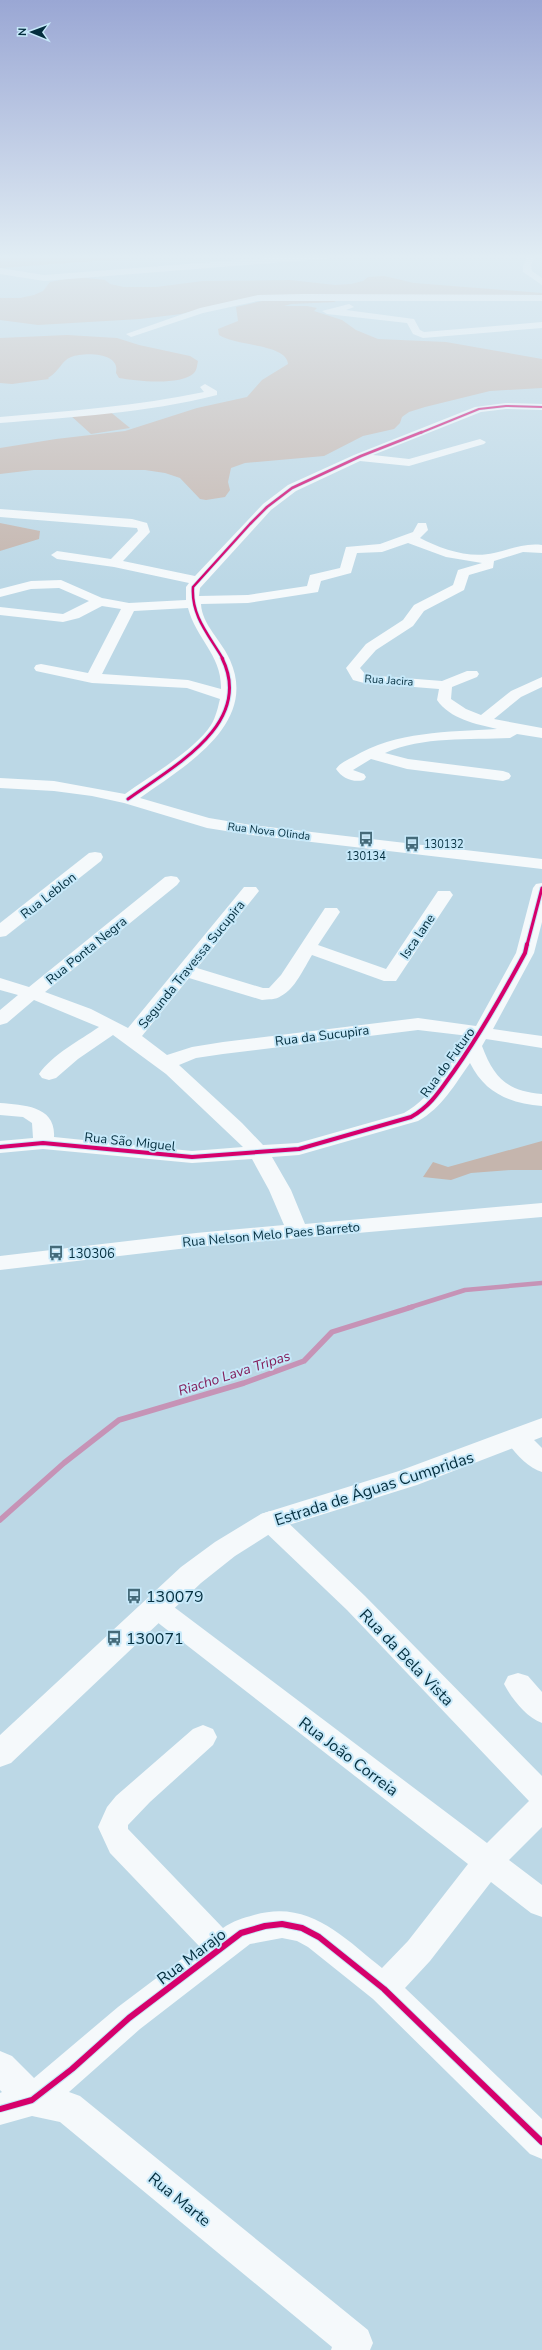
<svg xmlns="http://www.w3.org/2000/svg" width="542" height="2350" font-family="'Nunito Sans',sans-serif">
<rect width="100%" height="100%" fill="#bcd8e6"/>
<g fill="#c5b5ad">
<path d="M 0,254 L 190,254 L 0,268 Z"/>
<path d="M 384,276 L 414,283 L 542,293 L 542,295 L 241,299 L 181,314 L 140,319 L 38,325 L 0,320 L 0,298 L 20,298 L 34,295 L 43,291 L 50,282 L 76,277 L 105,280 L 110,284 L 124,287 L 156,287 L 203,281 L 290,280 L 335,285 L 351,284 L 363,281 L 368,277 Z"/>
<path d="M 328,298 L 336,302 L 291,304 L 284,306 L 307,306 L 317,308 L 314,311 L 342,320 L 356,330 L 378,339 L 446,342 L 542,359 L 542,388 L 490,391 L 425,407 L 409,412 L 402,417 L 400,423 L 394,429 L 363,436 L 324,456 L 245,463 L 231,468 L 228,482 L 230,490 L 225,497 L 206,500 L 200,499 L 180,478 L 165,473 L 145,470 L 34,470 L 0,474 L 0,448 L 56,439 L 125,431 L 197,408 L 247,397 L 262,380 L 288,364 C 287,344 235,346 219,335 L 218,329 L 238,321 L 236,307 L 262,301 Z"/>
<path d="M 67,335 L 117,338 L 139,345 L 190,356 L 198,361 C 197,365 197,370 194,373 C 181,386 136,381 119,378 L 116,373 C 121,352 84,352 71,357 C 61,361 60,371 48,378 L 49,379 L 12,384 L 0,383 L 0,338 Z"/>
<path d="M 108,410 L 130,428 L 91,434 L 70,415 Z"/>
<path d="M 0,523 L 40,531 L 39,539 L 0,551 Z"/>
<path d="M 542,1141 L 542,1170 L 511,1170 L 471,1173 L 451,1180 L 423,1177 L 433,1162 L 448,1167 Z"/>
</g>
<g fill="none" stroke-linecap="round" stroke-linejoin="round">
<path stroke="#c693b6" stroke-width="4.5" d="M 408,1308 L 465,1290 L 542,1283"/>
<path stroke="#c693b6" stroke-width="5.5" d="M 0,1520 L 64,1463 L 119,1420 L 244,1383 L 304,1361 L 332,1332 L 412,1307"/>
<g fill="#f5f9fb" fill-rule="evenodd">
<path d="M 318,254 L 353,254 L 349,257 L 44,281 L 0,274 L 0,268 L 44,275 Z"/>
<path d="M 529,254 L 537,254 L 531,265 L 532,271 L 542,278 L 542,285 L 523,272 L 523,265 Z"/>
<path d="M 303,294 L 542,295 L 542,301 L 258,301 L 203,313 L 131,337 L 126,334 L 200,308 L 258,295 Z"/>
<path d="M 349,304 L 354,307 L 346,310 L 414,319 L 420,330 L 424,332 L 542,322 L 542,328 L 423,338 L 413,334 L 407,323 L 327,314 L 322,311 Z"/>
<path d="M 205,384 L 217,391 L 217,395 C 146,413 72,417 0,423 L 0,417 C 68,411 138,406 204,392 L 200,387 Z"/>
<path d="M 506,403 L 542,404 L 542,410 L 506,409 L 481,412 L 373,455 L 409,459 L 480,439 L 486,442 L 484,444 L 409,466 L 360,461 L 296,491 L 271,510 L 200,588 L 199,596 L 248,595 L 307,586 L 310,575 L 340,568 L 346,547 L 380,544 L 413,532 L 418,523 L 426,523 L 428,530 L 420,538 C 441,549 470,559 494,553 C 511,549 524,543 542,545 L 542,553 L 523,552 L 494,561 L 493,568 L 469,575 L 464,590 L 424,611 L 413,626 L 376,650 L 360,668 L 366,675 L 442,681 L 467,671 L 477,671 L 479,674 L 477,677 L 452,687 L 451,699 L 466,709 L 481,715 L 511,691 L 542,677 L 542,687 L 521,697 L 494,719 L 542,728 L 542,738 L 517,734 L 510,738 C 469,740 423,736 385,753 L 408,759 L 503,771 L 509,773 L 511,776 L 509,779 L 503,781 L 407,769 L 371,759 L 353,770 L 364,774 L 366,777 L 364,780 C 353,783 342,778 336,769 C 340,763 347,760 353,757 C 396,731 448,732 497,729 C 476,724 450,719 437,700 L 439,689 L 364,683 L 353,680 L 346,668 L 366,644 L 403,620 L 414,605 L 453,585 L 458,570 L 482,563 L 446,557 L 408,543 L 382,552 L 357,553 L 351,573 L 321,581 L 318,592 L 248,603 L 201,604 C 202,625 222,641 230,660 C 259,725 183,767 140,798 L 209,818 L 251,825 L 542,859 L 542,869 L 251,835 L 207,828 L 124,803 L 92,796 L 54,791 L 0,788 L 0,778 L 54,781 L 125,794 C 150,776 195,750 211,725 C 216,717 218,707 220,699 L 187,688 L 92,683 L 36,671 L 34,668 L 36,665 L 41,664 L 88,673 L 121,609 L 102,606 L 79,618 L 63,622 L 0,615 L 0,607 L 63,614 L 89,601 L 59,588 L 31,589 L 0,597 L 0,589 L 31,581 L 61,580 L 102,598 L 129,603 L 186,600 L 186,587 L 189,583 L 114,567 L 57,559 L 51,555 L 57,551 L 111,559 L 138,531 L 137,528 L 0,517 L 0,509 L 132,519 L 147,523 L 150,532 L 123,561 L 195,576 L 263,504 L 288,485 L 354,455 L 475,407 ZM 188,608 C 196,639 222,655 221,689 L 188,680 L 102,674 L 134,611 Z"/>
<path d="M 95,852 L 101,853 L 103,857 L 101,861 L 6,936 L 0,937 L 0,923 L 89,853 Z"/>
<path d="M 171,876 L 177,877 L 180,881 L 177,885 L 45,992 L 91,1009 L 128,1028 L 244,887 L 256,887 L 259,891 L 197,968 L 263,988 L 269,988 L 281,975 L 325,908 L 337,908 L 340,912 L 318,945 L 386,969 L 438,891 L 450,891 L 453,895 L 396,981 L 384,981 L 312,955 C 304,968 295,989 281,996 C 276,1000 268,999 262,1000 L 189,978 L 142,1036 L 167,1055 L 192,1047 L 223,1042 L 418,1018 L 476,1026 L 516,953 L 533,888 L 536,884 L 542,883 L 542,922 L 534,953 L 493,1029 L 542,1036 L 542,1048 L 486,1039 L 482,1046 C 494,1078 507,1091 542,1094 L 542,1106 C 509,1103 485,1093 470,1063 C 455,1084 442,1108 418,1121 L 299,1155 L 272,1157 L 291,1190 L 305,1224 L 542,1203 L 542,1217 L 196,1247 L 0,1270 L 0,1256 L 196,1233 L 284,1225 L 269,1190 L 252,1159 L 192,1163 L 43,1149 L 0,1153 L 0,1141 L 33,1138 L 32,1123 L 23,1117 L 0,1115 L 0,1103 C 24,1105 56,1106 54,1137 L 192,1151 L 243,1147 L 166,1074 L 113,1035 L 78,1059 L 56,1078 L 49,1080 L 42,1078 L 39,1074 C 53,1054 79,1041 99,1027 L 94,1025 L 34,1000 L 7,1023 L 0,1025 L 0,1010 L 18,995 L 0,990 L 0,978 L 29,987 L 165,877 ZM 418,1030 L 469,1036 C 451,1062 433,1097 404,1113 L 298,1143 L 263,1145 L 242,1123 L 179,1065 L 196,1058 L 223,1054 Z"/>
<path d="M 517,1429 L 526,1432 L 542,1448 L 542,1472 C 528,1468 512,1451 505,1438 L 508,1432 Z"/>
<path d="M 270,1511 L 279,1514 L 365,1596 L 542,1776 L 542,1827 L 509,1860 L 542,1885 L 542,1917 L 531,1913 L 491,1882 L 430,1961 L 405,1988 L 542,2119 L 542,2159 L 530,2154 L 373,1999 L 308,1947 L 297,1941 L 282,1938 L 250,1944 L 140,2029 L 69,2092 L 80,2096 L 368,2330 L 373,2343 L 370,2350 L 331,2350 L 332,2347 L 60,2122 L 32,2116 L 0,2125 L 0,2093 L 2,2092 L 0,2090 L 0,2051 L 12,2056 L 34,2078 L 118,2007 L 199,1946 L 110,1853 L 98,1827 L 107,1807 L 116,1796 L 193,1729 L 203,1725 L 213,1729 L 217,1737 L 213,1745 L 150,1802 L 128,1825 L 128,1829 L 223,1928 C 233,1921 243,1918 254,1915 C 309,1899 343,1937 382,1968 L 408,1941 L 468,1864 L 148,1615 L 144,1608 L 148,1601 L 157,1598 L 166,1601 L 487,1843 L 529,1801 L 347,1610 L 261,1528 L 257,1521 L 261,1514 Z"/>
<path d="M 518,1673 L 528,1676 L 542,1692 L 542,1723 C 526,1717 512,1699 504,1684 L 508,1676 Z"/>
</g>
<path fill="#f5f9fb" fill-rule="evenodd" d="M 542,1418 L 542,1437 L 417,1485 L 279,1528 L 235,1556 L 201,1583 L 11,1763 L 0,1767 L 0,1735 L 181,1567 L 215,1542 L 261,1514 L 399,1471 Z"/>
<g stroke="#c6e8f9" stroke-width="3">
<path id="cycleway-far4" d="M 420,433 L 479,409 L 506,406 L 542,407"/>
</g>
<g stroke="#c6e8f9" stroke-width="4">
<path id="cycleway-far3" d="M 223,659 C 209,635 191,616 193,587 L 250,524 L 267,507 L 292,488 L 361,456 L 422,432"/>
</g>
<g stroke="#c6e8f9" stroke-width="5">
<g id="cycleway-far2">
<path d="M 128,799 C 172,767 255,724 222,658"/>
<path d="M 527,945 L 542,888"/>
</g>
</g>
<g stroke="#c6e8f9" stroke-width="6">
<path id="cycleway-far1" d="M 0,1147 L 43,1143 L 192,1157 L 299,1149 L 411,1117 C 431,1106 441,1089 454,1071 C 481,1033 503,994 525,953 L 527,944"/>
</g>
<g stroke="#c6e8f9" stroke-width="8">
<path id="cycleway" d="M 0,2109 L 32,2100 L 72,2069 L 129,2018 L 241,1933 L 265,1926 L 282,1924 L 302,1928 L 319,1937 L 384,1989 L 542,2142"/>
</g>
<use href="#cycleway-far4" stroke="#d6006c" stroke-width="2"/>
<use href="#cycleway-far3" stroke="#d6006c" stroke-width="2.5"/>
<use href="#cycleway-far2" stroke="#d6006c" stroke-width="3"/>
<use href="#cycleway-far1" stroke="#d6006c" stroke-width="4"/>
<use href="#cycleway" stroke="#d6006c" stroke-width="6"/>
</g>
<linearGradient id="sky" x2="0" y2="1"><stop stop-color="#9aa7d4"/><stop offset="0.44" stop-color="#e1edf4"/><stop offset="1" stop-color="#e1edf4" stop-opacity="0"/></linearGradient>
<rect width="542" height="583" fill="url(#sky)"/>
<defs>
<g id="bus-bare" transform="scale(1.2)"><path d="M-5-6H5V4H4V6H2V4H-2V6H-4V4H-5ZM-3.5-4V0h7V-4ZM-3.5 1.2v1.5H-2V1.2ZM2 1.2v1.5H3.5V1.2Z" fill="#446a79" stroke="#c6e8f9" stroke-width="2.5" paint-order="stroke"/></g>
</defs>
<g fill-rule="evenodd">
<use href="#bus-bare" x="366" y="839"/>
<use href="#bus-bare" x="412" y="844"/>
<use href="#bus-bare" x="56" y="1253"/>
<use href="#bus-bare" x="134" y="1596"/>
<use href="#bus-bare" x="114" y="1638"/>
</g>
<g text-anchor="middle" stroke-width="4" stroke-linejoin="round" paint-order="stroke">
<g font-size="11" fill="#032e3e" stroke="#c6e8f9">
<text transform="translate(389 680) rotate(4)" y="4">Rua Jacira</text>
<text transform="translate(269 831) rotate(7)" y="4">Rua Nova Olinda</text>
</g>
<g font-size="11" fill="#032e3e" stroke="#c6e8f9" text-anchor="start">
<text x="424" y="848">130132</text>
<text x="366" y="860" text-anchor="middle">130134</text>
</g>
<g font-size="13" fill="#032e3e" stroke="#c6e8f9">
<text transform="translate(48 895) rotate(-38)" y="5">Rua Leblon</text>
<text transform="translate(417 936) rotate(-56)" y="5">Isca lane</text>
<text transform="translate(86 950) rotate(-39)" y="5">Rua Ponta Negra</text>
<text transform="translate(191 964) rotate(-51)" y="5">Segunda Travessa Sucupira</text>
<text transform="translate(322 1035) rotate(-7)" y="5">Rua da Sucupira</text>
<text transform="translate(447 1062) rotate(-54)" y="5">Rua do Futuro</text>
<text transform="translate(130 1141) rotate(6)" y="5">Rua São Miguel</text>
<text transform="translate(271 1234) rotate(-5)" y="5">Rua Nelson Melo Paes Barreto</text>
</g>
<g font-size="13" fill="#032e3e" stroke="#c6e8f9" text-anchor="start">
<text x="68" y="1258">130306</text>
</g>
<g font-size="14" font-style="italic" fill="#831d5a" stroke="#c6e8f9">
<text transform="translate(234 1373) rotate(-18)" y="5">Riacho Lava Tripas</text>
</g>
<g font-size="16" fill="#032e3e" stroke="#c6e8f9">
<text transform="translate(374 1488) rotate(-18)" y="6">Estrada de Águas Cumpridas</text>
<text transform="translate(407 1657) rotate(46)" y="6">Rua da Bela Vista</text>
<text transform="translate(349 1756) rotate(37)" y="6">Rua João Correia</text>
<text transform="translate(191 1956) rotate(-37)" y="6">Rua Marajo</text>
<text transform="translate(180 2199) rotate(39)" y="6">Rua Marte</text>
</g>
<g font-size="16" fill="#032e3e" stroke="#c6e8f9" text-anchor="start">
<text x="146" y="1602">130079</text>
<text x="126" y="1644">130071</text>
</g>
</g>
<g transform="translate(32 32) rotate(271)" stroke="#c6e8f9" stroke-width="3" paint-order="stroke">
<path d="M0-3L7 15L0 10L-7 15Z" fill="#032e3e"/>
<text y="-6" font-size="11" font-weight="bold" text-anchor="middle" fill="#032e3e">N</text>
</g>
</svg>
